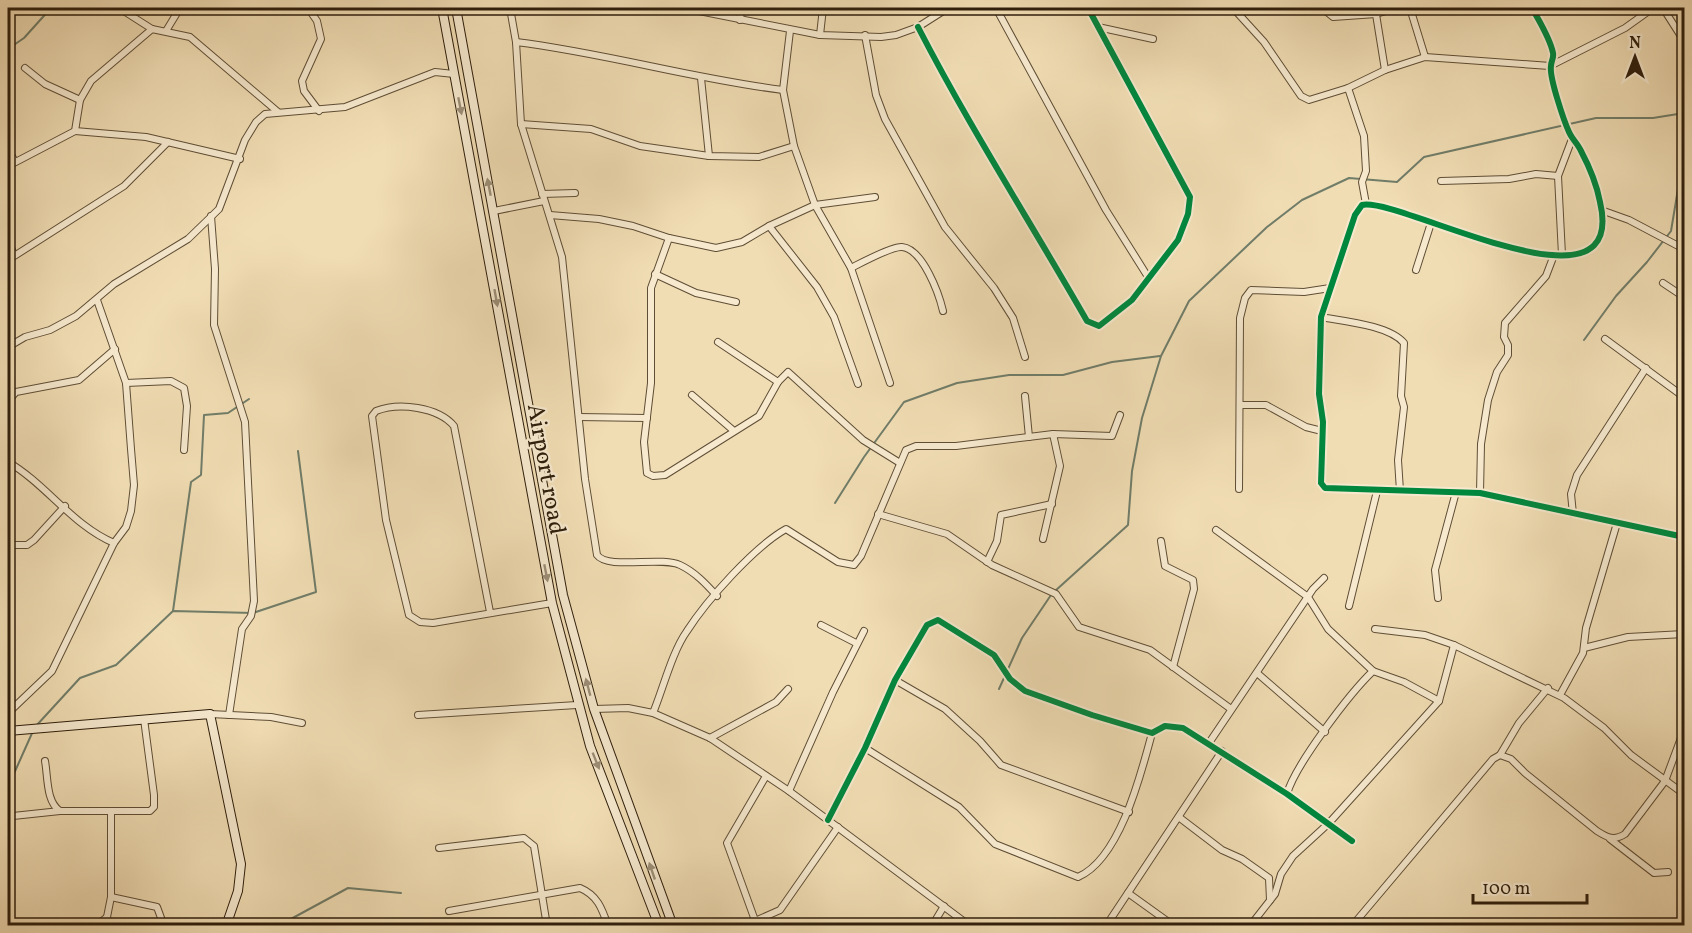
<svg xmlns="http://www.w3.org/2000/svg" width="1692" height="933" font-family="Vollkorn,serif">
<rect width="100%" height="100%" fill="#f1ddb4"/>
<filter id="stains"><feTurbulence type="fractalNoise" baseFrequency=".00333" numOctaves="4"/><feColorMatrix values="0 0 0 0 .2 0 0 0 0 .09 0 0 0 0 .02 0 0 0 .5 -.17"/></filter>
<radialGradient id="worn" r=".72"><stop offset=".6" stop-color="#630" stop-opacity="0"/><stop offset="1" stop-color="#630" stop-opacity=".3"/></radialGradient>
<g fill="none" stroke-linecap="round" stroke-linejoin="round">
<g stroke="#707d69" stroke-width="2">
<path d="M 8,49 L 24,38 L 51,8"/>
<path d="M 1584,340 L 1616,296 L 1647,262 L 1671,231 L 1680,177 L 1684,170"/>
<path d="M 835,503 L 864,457 L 904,402 L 957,383 L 1009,375 L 1063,375 L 1112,362 L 1160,356"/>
<path d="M 1055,591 L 1128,525 L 1132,471 L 1142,418 L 1161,356 L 1189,301 L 1267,227 L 1302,200 L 1349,178 L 1397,182 L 1424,157 L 1596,118 L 1653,118 L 1684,113"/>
<path d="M 173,611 L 191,482 L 201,475 L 204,415 L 228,413 L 249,399"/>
<path d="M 999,689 L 1022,638 L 1051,595"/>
<path d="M 36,726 L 80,678 L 116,665 L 173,611 L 253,613 L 316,592 L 298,451"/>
<path d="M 8,787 L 33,731"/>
<path d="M 278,926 L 348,888 L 401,893"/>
</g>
<g stroke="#5f4e36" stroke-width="8">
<g id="street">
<path d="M 119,8 L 152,29"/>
<path d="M 308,8 L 317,21 L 321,39 L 302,81 L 304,91 L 319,111"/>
<path d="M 510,8 L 516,42 L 521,124 L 562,257 L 585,479 L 597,555 C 608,570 661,556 680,565 C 695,572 706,584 717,596"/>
<path d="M 684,8 L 820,35 L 881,37 L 896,35 L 918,27 L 948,8"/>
<path d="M 996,8 L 1106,210 L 1148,277"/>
<path d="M 1233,8 L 1264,42 L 1301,96 L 1309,100 L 1348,88 L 1385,70 L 1425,57 L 1550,66 L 1625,28 L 1653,8"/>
<path d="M 1322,8 L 1333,17 L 1376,14 L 1396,8"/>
<path d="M 1375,8 L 1385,70"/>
<path d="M 1410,8 L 1425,57"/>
<path d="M 1532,8 C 1539,21 1550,38 1553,53 C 1554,58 1551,61 1551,66 C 1549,77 1564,121 1569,132 C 1572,139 1578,144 1581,151 C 1589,166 1597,186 1600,202 C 1629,325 1399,196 1362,205 L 1355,215 L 1321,317 L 1319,394 L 1323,422 L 1321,483 L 1325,488 L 1480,493 L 1684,537"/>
<path d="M 1663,8 L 1684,41"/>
<path d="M 740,20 L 741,8"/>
<path d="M 918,27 C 970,128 1031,223 1087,321 L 1099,326 L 1132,300 L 1178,240 L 1188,214 L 1190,197 L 1088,8"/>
<path d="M 1098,27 L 1153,39"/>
<path d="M 166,31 L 180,8"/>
<path d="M 790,31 L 783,90 L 794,146 L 815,205 L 851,268 L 890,383"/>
<path d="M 820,35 L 823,8"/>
<path d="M 865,35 L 876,95 L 885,119 L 945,227 L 994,288 L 1013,318 L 1025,357"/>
<path d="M 516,42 C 606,53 693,79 783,90"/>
<path d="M 25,68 L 45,84 L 80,100"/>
<path d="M 701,78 L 709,156"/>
<path d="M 1348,88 L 1364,136 L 1366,171 L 1362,182 L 1366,204"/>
<path d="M 521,124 L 591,129 L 640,146 L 709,156 L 759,157 L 794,146"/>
<path d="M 75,131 L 146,137 L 240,159"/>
<path d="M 8,149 L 15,162"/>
<path d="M 8,166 L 75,131 L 80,100 L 91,81 L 152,29 L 190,37 L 278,112"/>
<path d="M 1441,181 L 1509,179 L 1536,174 L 1558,176"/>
<path d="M 542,194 L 575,193"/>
<path d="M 1601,210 L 1629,220 L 1684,249"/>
<path d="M 494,211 L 544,201"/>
<path d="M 550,215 L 599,219 L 633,226 L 669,238 L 716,248 L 742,242 L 769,226 L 815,205 L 875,197"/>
<path d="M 211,216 L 215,269 L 214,325 L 245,422 L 254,601 L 251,616 L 242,629 L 229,715"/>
<path d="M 769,226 L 817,287 L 834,317 L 858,384"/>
<path d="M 669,238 L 651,288 L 651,383 L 644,442 L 647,473 L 653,476 L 665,475 L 759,416 L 778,382 L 788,372 L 863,440 L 900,463"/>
<path d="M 8,240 L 14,255"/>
<path d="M 1562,255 L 1558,176 L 1572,139"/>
<path d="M 8,260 L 124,186 L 168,142"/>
<path d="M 851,268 C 861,263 892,246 902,247 C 923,249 939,294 943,311"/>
<path d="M 1416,270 L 1431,223"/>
<path d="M 655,274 L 696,293 L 736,302"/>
<path d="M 1663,283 L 1684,297"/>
<path d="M 1321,317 C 1342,321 1389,325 1404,343 L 1401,396 L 1404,407 L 1398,460 L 1400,491"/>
<path d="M 1605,339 L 1684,397"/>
<path d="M 718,342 L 778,382"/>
<path d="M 8,347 L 25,337 L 50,330 L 76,316 L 114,284 L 188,239 L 219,209 L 245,140 L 256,122 L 265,114 L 345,107 L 435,72 L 454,74"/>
<path d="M 126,383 L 171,381 L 184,388 L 187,406 L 184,450"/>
<path d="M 692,395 L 734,431"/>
<path d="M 1025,396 L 1029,437"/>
<path d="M 8,401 L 16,392 L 79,380 L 115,349"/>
<path d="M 1241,405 L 1266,405 L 1306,427 L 1322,431"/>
<path d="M 579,417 L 647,418"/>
<path d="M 8,462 C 46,484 73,526 114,543"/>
<path d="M 1239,489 L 1240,318 L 1245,298 L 1251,290 L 1304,292 L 1330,288"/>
<path d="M 1480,493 L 1481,444 L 1488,400 L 1497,372 L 1508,355 L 1508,345 L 1504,337 L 1505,323 L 1546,276 L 1554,255"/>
<path d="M 878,514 L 947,534 L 992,565 L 1056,594 L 1079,627 L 1150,650 L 1231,709"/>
<path d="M 1573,514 L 1571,494 L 1577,475 L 1646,368"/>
<path d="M 1216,530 L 1308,597 L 1328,629 L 1373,671"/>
<path d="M 1043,539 L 1060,466 L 1053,434"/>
<path d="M 1161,541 L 1165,566 L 1193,580 L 1194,589 L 1173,667"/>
<path d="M 8,545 L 27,545 L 34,540 L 65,506"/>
<path d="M 987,562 L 997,541 L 1001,515 L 1052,504"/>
<path d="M 1438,598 L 1435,570 L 1456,492"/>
<path d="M 1349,606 L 1377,491"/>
<path d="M 490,612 L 454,426 C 438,407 399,402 376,411 L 372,416 L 386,520 L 409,615 L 420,622 L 433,623 L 552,603"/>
<path d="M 821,625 L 856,643"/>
<path d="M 1375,629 L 1425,635 L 1454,645"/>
<path d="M 1584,648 L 1628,637 L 1684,634"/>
<path d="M 1257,673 L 1325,732"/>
<path d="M 895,680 L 945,709 L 980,741 L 1001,765 L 1129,812"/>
<path d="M 1560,695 L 1583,653 L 1586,628 L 1617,523"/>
<path d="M 594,709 L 628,708 L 653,713 L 710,738 L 789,791 L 970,926"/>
<path d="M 8,713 L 52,671 L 114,543 L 126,527 L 131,511 L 134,485 L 131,449 L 126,383 L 97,300"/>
<path d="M 653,713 C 663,689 672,652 687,631 C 707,600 754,547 786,529 L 838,562 L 854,565 L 861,556 L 906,450 L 916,446 L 956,446 L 1053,434 L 1112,436 L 1120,415"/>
<path d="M 210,714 L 271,717 L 302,723"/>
<path d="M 418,715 L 577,705"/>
<path d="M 710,738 L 776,702 L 788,689"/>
<path d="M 1209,743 L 1313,589 L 1324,578"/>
<path d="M 865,748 L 959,807 L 995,844 L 1078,877 C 1120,859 1141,774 1152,733"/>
<path d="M 1500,755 L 1519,723 L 1548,688"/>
<path d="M 45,761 C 48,777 46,802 60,811 L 150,811 L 154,807 L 154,795 L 144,719"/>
<path d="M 789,791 L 833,692 L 864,631"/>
<path d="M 1287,794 C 1295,765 1350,693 1373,671 L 1404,682 L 1439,701"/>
<path d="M 1180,818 L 1222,850 L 1242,859 L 1269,878 L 1270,900"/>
<path d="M 828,820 L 865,748 L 895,680 L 927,625 L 938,620 L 994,655 L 1010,679 L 1025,691 L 1092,715 L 1152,733 L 1165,726 L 1183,728 L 1287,794 L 1352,841"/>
<path d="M 1610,839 L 1654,873 L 1668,872"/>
<path d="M 439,848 L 524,838 L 534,846 L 547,926"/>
<path d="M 11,889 L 8,821 L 13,816 L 60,811"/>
<path d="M 1128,893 L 1174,926"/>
<path d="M 111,897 L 157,907 L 164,926"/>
<path d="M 449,911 L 580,888 C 597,895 602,908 608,926"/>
<path d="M 755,921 L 780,910 L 838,827"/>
<path d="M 96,926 L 107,917"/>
<path d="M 109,926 L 107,917 L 111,897 L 111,813"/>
<path d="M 757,926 L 727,843 L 766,776"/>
<path d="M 932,926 L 944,906"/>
<path d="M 1106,926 L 1222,751"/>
<path d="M 1250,926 L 1275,894 L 1281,874 L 1293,856 L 1329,823 L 1439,701 L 1454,645 L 1564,698 L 1604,728 L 1631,755 L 1684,794"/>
<path d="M 1352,926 L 1493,759 L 1500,755 L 1511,759 L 1525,773 L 1597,831 C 1608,838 1614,841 1625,834 L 1665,781 L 1684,730"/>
</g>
</g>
<g stroke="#2e1e0c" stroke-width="10">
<g id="secondary">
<path d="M 442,8 L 552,603 L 590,746 L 659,926"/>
<path d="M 456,8 L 563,595 L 594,709 L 673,926"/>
<path d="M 8,731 L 210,714 L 241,864 L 238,891 L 226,926"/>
</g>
</g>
<use href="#street" stroke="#f6e9ce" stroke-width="6"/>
<use href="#secondary" stroke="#f6e9ce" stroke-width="8"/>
<g stroke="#f6e9ce" stroke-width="10">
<g id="cycleway">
<path d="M 1532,8 C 1539,21 1550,38 1553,53 C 1554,58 1551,61 1551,66 C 1549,77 1564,121 1569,132 C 1572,139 1578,144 1581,151 C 1589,166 1597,186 1600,202 C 1629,325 1399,196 1362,205 L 1355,215 L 1321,317 L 1319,394 L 1323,422 L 1321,483 L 1325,488 L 1480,493 L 1684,537"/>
<path d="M 918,27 C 970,128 1031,223 1087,321 L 1099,326 L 1132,300 L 1178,240 L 1188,214 L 1190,197 L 1088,8"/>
<path d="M 828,820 L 865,748 L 895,680 L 927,625 L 938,620 L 994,655 L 1010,679 L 1025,691 L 1092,715 L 1152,733 L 1165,726 L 1183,728 L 1287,794 L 1352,841"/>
</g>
</g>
<use href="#cycleway" stroke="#00873e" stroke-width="6"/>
</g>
<defs><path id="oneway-solid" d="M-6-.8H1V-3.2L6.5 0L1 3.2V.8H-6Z" transform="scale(1.5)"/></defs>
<g fill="#9c8e77">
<use href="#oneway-solid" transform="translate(460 106) rotate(79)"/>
<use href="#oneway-solid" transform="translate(489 187) rotate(-101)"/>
<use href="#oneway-solid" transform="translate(496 298) rotate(80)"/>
<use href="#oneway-solid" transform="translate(546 573) rotate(79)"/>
<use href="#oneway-solid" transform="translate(588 687) rotate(-105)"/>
<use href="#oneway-solid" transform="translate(596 761) rotate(68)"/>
<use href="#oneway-solid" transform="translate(652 871) rotate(-109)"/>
</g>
<g text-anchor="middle" stroke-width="4.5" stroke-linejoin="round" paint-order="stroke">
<g font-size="24" fill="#2e1e0c" stroke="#f6e9ce">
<text transform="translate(547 469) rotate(80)" y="8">Airport road</text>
</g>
</g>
<rect width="1692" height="933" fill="none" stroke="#f1ddb4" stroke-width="30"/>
<rect x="9" y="9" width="1674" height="915" fill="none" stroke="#2e1e0c" stroke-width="3"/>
<rect x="15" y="15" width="1662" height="903" fill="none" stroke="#2e1e0c" stroke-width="1.5"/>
<g transform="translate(1635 57)" stroke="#f6e9ce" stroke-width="4.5" paint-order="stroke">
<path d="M0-4.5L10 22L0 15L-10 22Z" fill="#2e1e0c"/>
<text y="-9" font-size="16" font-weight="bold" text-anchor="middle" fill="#2e1e0c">N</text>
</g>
<path d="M1473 894v9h114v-9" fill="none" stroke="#2e1e0c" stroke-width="3"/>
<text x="1482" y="894" font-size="18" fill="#2e1e0c" stroke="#f6e9ce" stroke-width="4.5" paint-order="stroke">100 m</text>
<rect width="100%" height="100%" filter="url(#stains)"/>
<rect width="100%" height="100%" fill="url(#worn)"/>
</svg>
